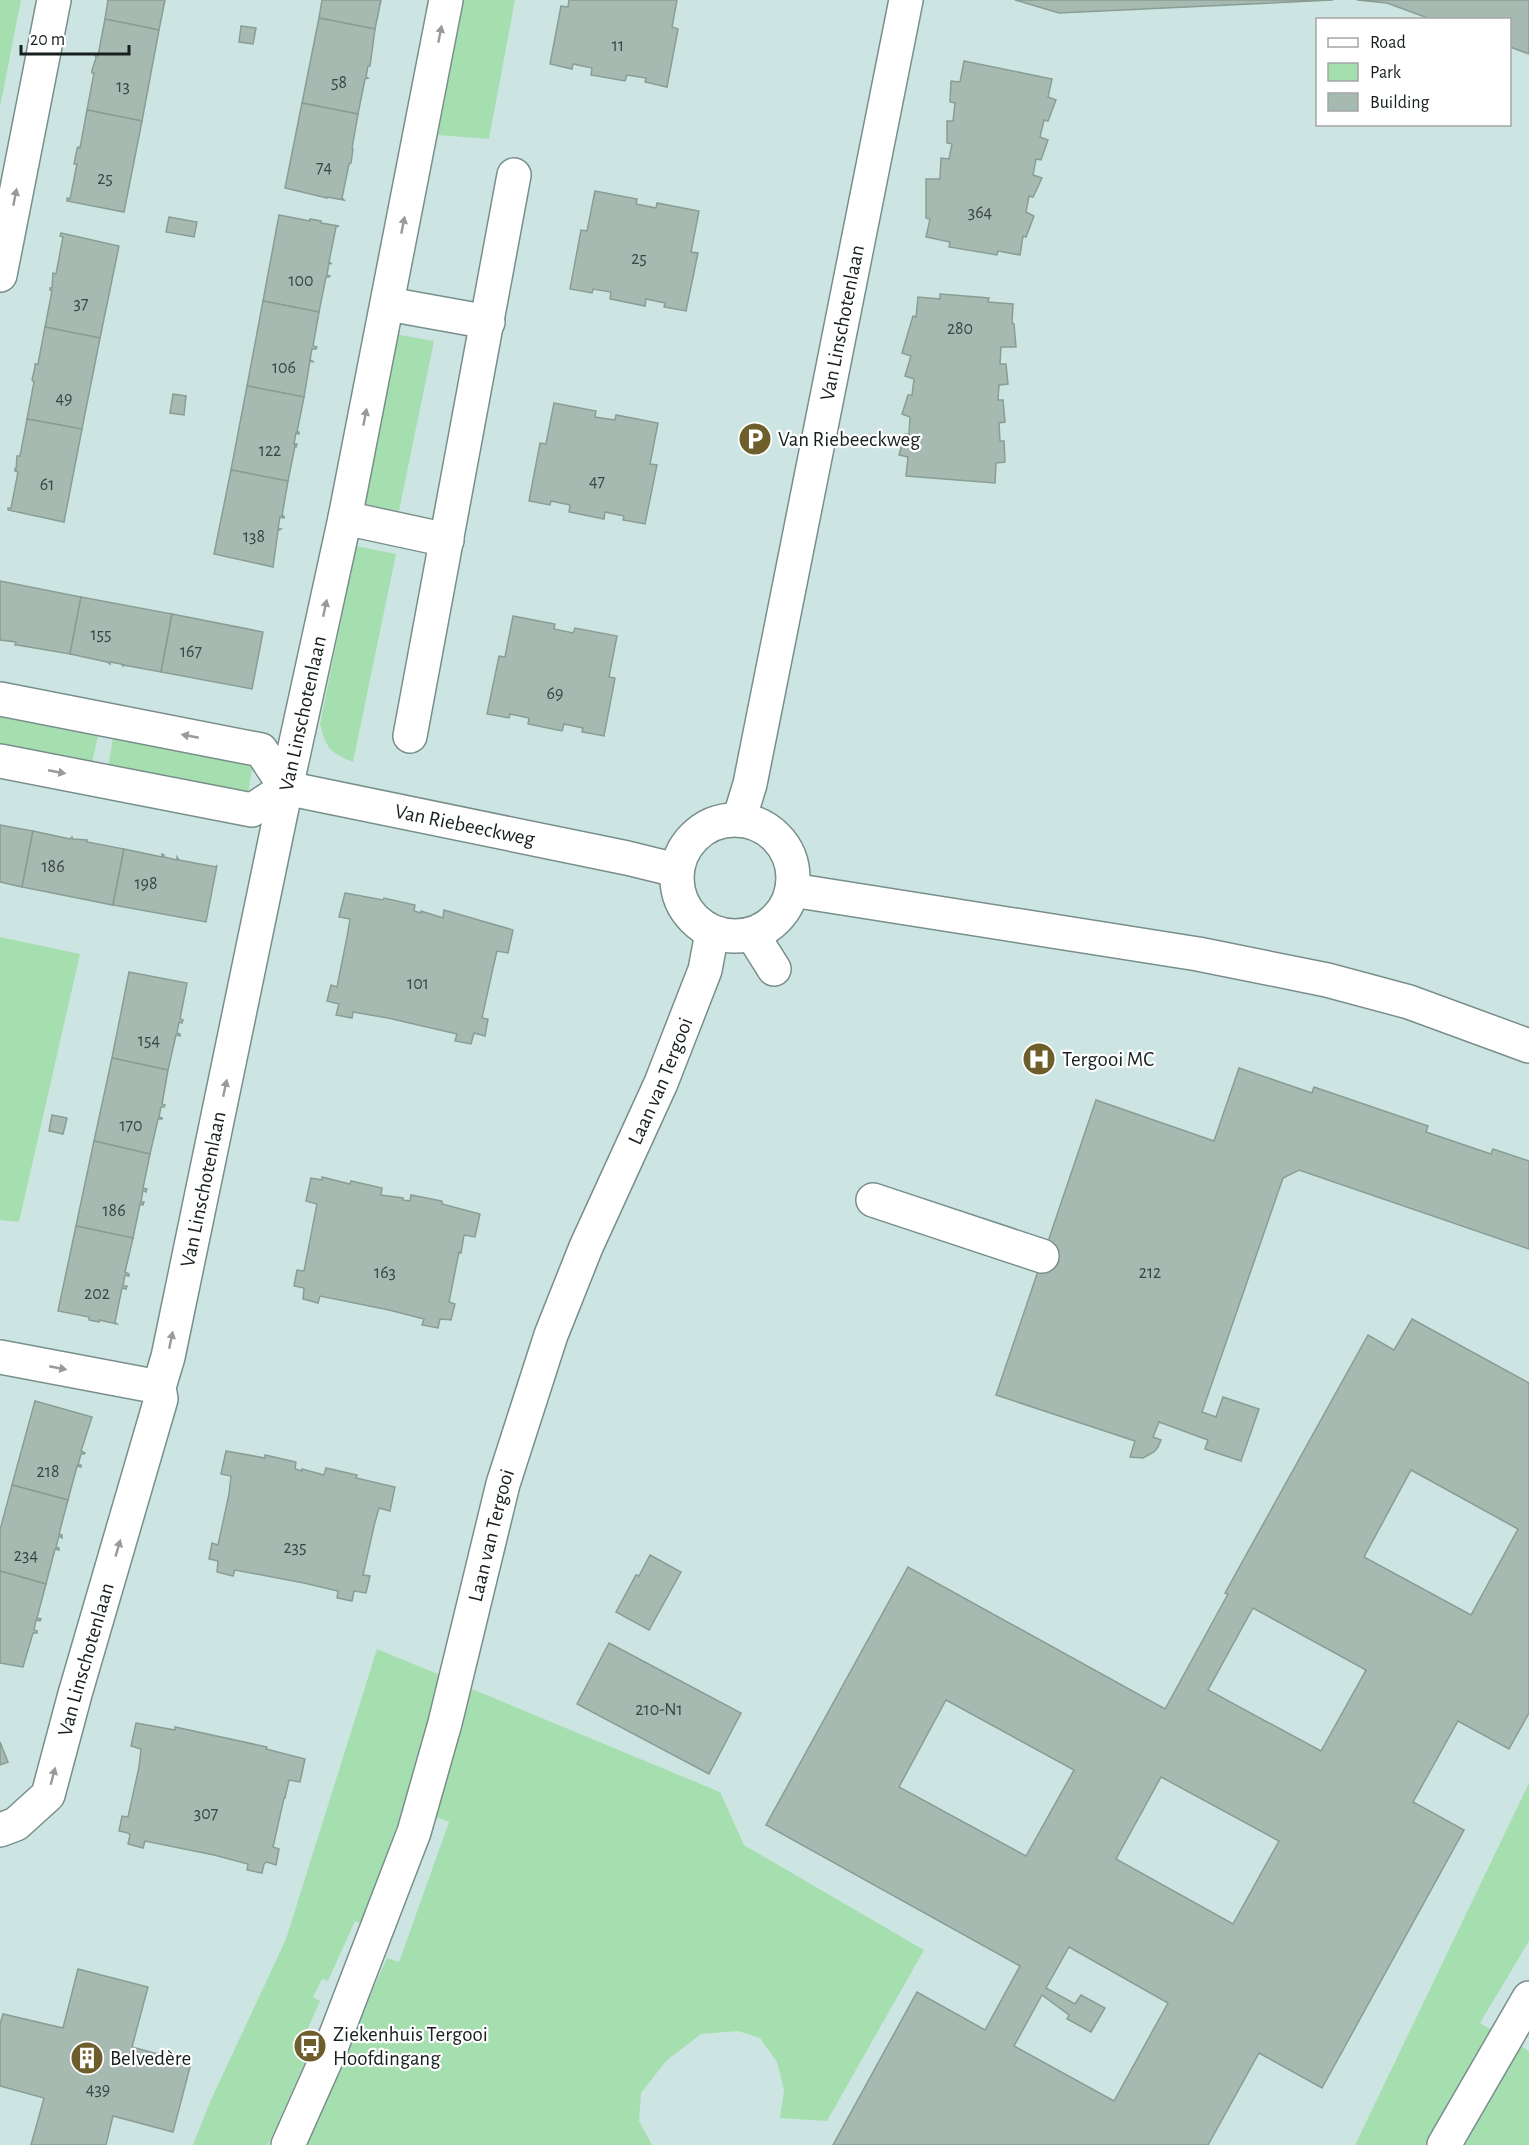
<svg xmlns="http://www.w3.org/2000/svg" width="1529" height="2145" font-family="'Alegreya Sans',sans-serif">
<rect width="100%" height="100%" fill="#cde5e2"/>
<g fill="#a6dfaf">
<path d="M 0,0 L 21,0 L 0,107 Z"/>
<path d="M 464,0 L 515,0 L 489,139 L 438,135 Z"/>
<path d="M 395,334 L 434,341 L 399,511 L 360,504 Z"/>
<path d="M 356,546 L 396,554 L 353,762 C 329,753 326,747 320,724 Z"/>
<path d="M 0,711 L 99,732 L 92,762 L 0,743 Z"/>
<path d="M 113,738 L 253,764 L 248,793 L 108,767 Z"/>
<path d="M 0,937 L 80,954 L 19,1222 L 0,1220 Z"/>
<path d="M 377,1649 L 440,1675 L 400,1817 L 362,1924 L 355,1921 L 328,1981 L 322,1979 L 313,1997 L 320,2001 L 297,2053 L 307,2058 L 268,2145 L 193,2145 L 210,2102 L 286,1939 Z"/>
<path d="M 472,1689 L 720,1792 L 744,1845 L 924,1950 L 827,2121 L 780,2118 L 784,2090 L 777,2062 L 760,2038 L 738,2031 L 701,2034 L 666,2061 L 641,2093 L 639,2121 L 652,2145 L 303,2145 L 387,1958 L 399,1962 L 449,1822 L 436,1817 Z"/>
<path d="M 1529,1783 L 1529,1941 L 1480,2023 L 1529,2051 L 1529,2145 L 1355,2145 Z"/>
</g>
<g fill="#a6bab2" stroke="#899d94" stroke-width="1.5" fill-rule="evenodd">
<path d="M 108,0 L 165,0 L 159,30 L 105,19 Z"/>
<path d="M 322,0 L 381,0 L 375,29 L 319,18 Z"/>
<path d="M 569,0 L 677,0 L 672,27 L 678,29 L 667,87 L 645,82 L 646,78 L 627,75 L 625,81 L 591,75 L 592,68 L 573,64 L 572,69 L 550,64 L 561,6 L 568,7 Z"/>
<path d="M 1015,0 L 1333,0 L 1059,13 Z"/>
<path d="M 1357,0 L 1529,0 L 1529,54 L 1510,47 L 1510,20 L 1433,20 L 1387,3 Z"/>
<path d="M 319,18 L 375,29 L 370,66 L 368,66 L 366,77 L 368,78 L 365,79 L 358,114 L 302,103 Z"/>
<path d="M 105,19 L 159,30 L 142,121 L 87,110 L 94,73 L 92,73 L 92,70 L 96,58 L 95,55 L 98,56 Z"/>
<path d="M 241,26 L 256,28 L 253,44 L 239,42 Z"/>
<path d="M 964,61 L 1052,79 L 1048,97 L 1056,100 L 1048,121 L 1044,120 L 1040,137 L 1048,140 L 1041,160 L 1036,159 L 1033,175 L 1042,178 L 1033,197 L 1029,196 L 1026,212 L 1034,216 L 1026,237 L 1023,236 L 1020,255 L 998,251 L 997,255 L 949,247 L 950,242 L 926,237 L 930,219 L 926,218 L 926,179 L 940,179 L 941,158 L 949,159 L 952,144 L 947,143 L 947,121 L 953,121 L 955,103 L 950,102 L 951,81 L 960,82 Z"/>
<path d="M 302,103 L 358,114 L 352,148 L 353,149 L 351,163 L 349,164 L 342,198 L 344,200 L 327,197 L 327,198 L 285,188 Z"/>
<path d="M 87,110 L 142,121 L 124,212 L 67,201 L 67,198 L 70,199 L 77,164 L 74,164 L 77,149 L 78,147 L 80,148 Z"/>
<path d="M 595,191 L 637,199 L 636,204 L 656,208 L 657,203 L 699,211 L 691,252 L 698,253 L 686,311 L 664,307 L 665,303 L 646,299 L 645,306 L 610,299 L 611,292 L 593,289 L 592,293 L 570,289 L 581,230 L 587,231 Z"/>
<path d="M 279,215 L 310,221 L 310,219 L 321,221 L 321,223 L 339,226 L 336,227 L 329,262 L 332,264 L 329,263 L 327,275 L 330,276 L 329,277 L 326,277 L 319,312 L 263,301 Z"/>
<path d="M 169,217 L 197,222 L 194,237 L 166,232 Z"/>
<path d="M 61,233 L 119,246 L 100,338 L 45,327 L 52,291 L 50,290 L 50,288 L 52,288 L 53,273 L 56,274 L 63,237 L 60,236 Z"/>
<path d="M 940,294 L 989,298 L 988,302 L 1013,304 L 1012,323 L 1014,324 L 1016,347 L 1001,347 L 1000,364 L 1006,364 L 1008,384 L 999,385 L 998,400 L 1003,400 L 1005,422 L 999,423 L 1000,441 L 1004,441 L 1005,462 L 996,463 L 995,483 L 906,476 L 908,457 L 899,455 L 905,434 L 909,434 L 910,417 L 902,414 L 908,395 L 912,395 L 914,379 L 905,376 L 911,356 L 902,353 L 913,316 L 916,317 L 918,297 L 940,299 Z"/>
<path d="M 263,301 L 319,312 L 313,346 L 317,347 L 316,349 L 312,349 L 310,360 L 314,362 L 310,361 L 304,397 L 247,386 Z"/>
<path d="M 45,327 L 100,338 L 82,429 L 27,419 L 34,382 L 32,380 L 35,367 L 35,364 L 38,364 Z"/>
<path d="M 247,386 L 304,397 L 297,432 L 299,432 L 299,434 L 296,433 L 294,444 L 297,444 L 296,447 L 295,446 L 288,481 L 231,470 Z"/>
<path d="M 173,394 L 186,396 L 184,415 L 170,413 Z"/>
<path d="M 554,403 L 596,411 L 595,417 L 615,420 L 616,415 L 658,423 L 650,464 L 657,465 L 645,524 L 623,520 L 624,516 L 605,512 L 604,519 L 569,512 L 570,505 L 551,501 L 550,505 L 529,501 L 540,443 L 546,444 Z"/>
<path d="M 27,419 L 82,429 L 64,522 L 8,510 L 8,508 L 11,508 L 18,472 L 15,471 L 15,469 L 16,470 L 17,456 L 20,456 Z"/>
<path d="M 231,470 L 288,481 L 282,516 L 284,516 L 284,518 L 280,517 L 278,529 L 281,529 L 278,531 L 273,567 L 214,554 Z"/>
<path d="M 0,581 L 81,597 L 70,654 L 17,645 L 15,645 L 16,642 L 0,640 Z"/>
<path d="M 81,597 L 172,614 L 161,672 L 123,665 L 123,666 L 121,664 L 110,662 L 110,664 L 107,662 L 70,654 Z"/>
<path d="M 172,614 L 263,632 L 252,689 L 161,672 Z"/>
<path d="M 513,616 L 555,624 L 554,629 L 573,633 L 575,628 L 617,636 L 609,677 L 615,678 L 604,736 L 582,732 L 583,728 L 564,724 L 562,731 L 528,724 L 529,718 L 510,714 L 509,718 L 487,714 L 499,656 L 505,657 Z"/>
<path d="M 0,825 L 33,831 L 22,887 L 0,882 Z"/>
<path d="M 33,831 L 70,839 L 72,837 L 73,839 L 87,840 L 87,842 L 124,849 L 113,905 L 22,887 Z"/>
<path d="M 124,849 L 162,857 L 162,854 L 164,855 L 164,857 L 177,860 L 177,857 L 179,860 L 216,867 L 217,865 L 206,922 L 113,905 Z"/>
<path d="M 345,893 L 383,900 L 384,898 L 415,905 L 414,911 L 421,913 L 421,911 L 443,918 L 444,910 L 513,930 L 508,953 L 497,951 L 493,968 L 482,1018 L 488,1019 L 485,1036 L 474,1033 L 471,1044 L 455,1041 L 457,1034 L 388,1018 L 353,1012 L 352,1018 L 336,1015 L 339,1004 L 327,1001 L 331,985 L 337,987 L 347,937 L 350,919 L 339,917 Z"/>
<path d="M 129,972 L 187,983 L 180,1019 L 183,1020 L 182,1023 L 179,1022 L 177,1033 L 180,1034 L 180,1036 L 176,1035 L 168,1070 L 112,1058 Z"/>
<path d="M 112,1058 L 168,1070 L 162,1104 L 165,1105 L 164,1107 L 161,1107 L 159,1117 L 162,1118 L 162,1119 L 158,1119 L 150,1154 L 94,1141 Z"/>
<path d="M 1239,1068 L 1312,1093 L 1314,1087 L 1428,1126 L 1426,1132 L 1491,1154 L 1493,1149 L 1529,1161 L 1529,1249 L 1299,1170 L 1283,1178 L 1202,1412 L 1216,1417 L 1223,1397 L 1259,1409 L 1241,1461 L 1205,1449 L 1208,1440 L 1159,1422 L 1153,1437 L 1161,1440 L 1158,1447 L 1154,1452 L 1143,1458 L 1130,1457 L 1135,1441 L 996,1395 L 1096,1100 L 1214,1141 Z"/>
<path d="M 52,1115 L 67,1118 L 63,1134 L 49,1131 Z"/>
<path d="M 94,1141 L 150,1154 L 143,1188 L 147,1189 L 146,1192 L 143,1190 L 141,1202 L 144,1202 L 143,1205 L 140,1204 L 133,1238 L 76,1226 Z"/>
<path d="M 322,1177 L 350,1184 L 351,1181 L 382,1188 L 381,1195 L 403,1198 L 403,1200 L 410,1201 L 411,1195 L 442,1201 L 442,1204 L 480,1214 L 475,1237 L 464,1235 L 461,1253 L 459,1252 L 449,1302 L 455,1304 L 451,1320 L 440,1319 L 438,1328 L 422,1325 L 424,1319 L 389,1310 L 320,1296 L 318,1303 L 303,1299 L 304,1288 L 294,1286 L 297,1270 L 304,1271 L 317,1204 L 306,1201 L 311,1178 L 322,1180 Z"/>
<path d="M 76,1226 L 133,1238 L 125,1272 L 129,1274 L 129,1276 L 125,1275 L 123,1286 L 127,1286 L 126,1289 L 122,1288 L 115,1322 L 117,1324 L 99,1320 L 99,1322 L 89,1320 L 89,1317 L 58,1311 Z"/>
<path d="M 1412,1319 L 1529,1383 L 1529,1713 L 1509,1749 L 1458,1721 L 1413,1802 L 1464,1830 L 1322,2088 L 1259,2053 L 1208,2145 L 833,2145 L 917,1992 L 985,2030 L 1020,1966 L 766,1825 L 908,1567 L 1165,1709 L 1228,1594 L 1225,1593 L 1368,1335 L 1394,1350 ZM 1411,1470 L 1518,1529 L 1471,1615 L 1364,1557 ZM 1253,1608 L 1366,1670 L 1321,1751 L 1208,1690 ZM 946,1700 L 1074,1770 L 1026,1856 L 899,1787 ZM 1161,1777 L 1279,1841 L 1233,1924 L 1116,1859 ZM 1069,1947 L 1168,2003 L 1114,2101 L 1014,2046 L 1042,1995 L 1069,2015 L 1067,2019 L 1091,2032 L 1105,2008 L 1081,1995 L 1075,2004 L 1046,1988 Z"/>
<path d="M 35,1401 L 92,1417 L 81,1451 L 85,1453 L 84,1454 L 81,1454 L 78,1465 L 81,1465 L 81,1467 L 77,1466 L 68,1500 L 12,1485 Z"/>
<path d="M 226,1451 L 265,1458 L 265,1455 L 296,1462 L 295,1469 L 302,1471 L 302,1469 L 324,1475 L 326,1468 L 357,1475 L 356,1478 L 395,1487 L 390,1511 L 379,1508 L 374,1526 L 363,1575 L 370,1576 L 366,1593 L 354,1591 L 352,1601 L 337,1598 L 338,1591 L 304,1583 L 235,1570 L 233,1576 L 217,1572 L 218,1561 L 209,1559 L 212,1543 L 218,1545 L 229,1494 L 231,1476 L 221,1474 Z"/>
<path d="M 12,1485 L 68,1500 L 59,1534 L 62,1535 L 62,1538 L 59,1536 L 56,1547 L 59,1548 L 59,1550 L 55,1549 L 46,1584 L 0,1571 L 0,1530 Z"/>
<path d="M 650,1555 L 681,1572 L 649,1630 L 616,1612 L 636,1575 L 639,1576 Z"/>
<path d="M 0,1571 L 46,1584 L 37,1618 L 41,1619 L 40,1621 L 36,1620 L 34,1630 L 37,1631 L 37,1633 L 33,1633 L 23,1667 L 0,1663 Z"/>
<path d="M 609,1643 L 741,1713 L 709,1774 L 577,1704 Z"/>
<path d="M 136,1723 L 175,1730 L 175,1727 L 267,1747 L 266,1749 L 305,1759 L 300,1782 L 289,1780 L 285,1798 L 284,1798 L 273,1847 L 279,1849 L 276,1865 L 267,1862 L 264,1864 L 262,1873 L 247,1870 L 248,1864 L 214,1855 L 145,1841 L 143,1848 L 128,1844 L 130,1835 L 128,1833 L 119,1831 L 122,1816 L 128,1817 L 139,1767 L 141,1749 L 131,1746 Z"/>
<path d="M 0,1742 L 8,1762 L 0,1765 Z"/>
<path d="M 78,1969 L 148,1987 L 132,2047 L 191,2063 L 173,2132 L 113,2116 L 106,2145 L 31,2145 L 44,2098 L 0,2086 L 0,2024 L 3,2014 L 63,2028 Z"/>
</g>
<g fill="none" stroke-linecap="round" stroke-linejoin="round">
<g stroke="#788e8b" stroke-width="36">
<g id="minor">
<path d="M 0,275 L 54,0"/>
<path d="M 388,304 L 488,322"/>
<path d="M 345,518 L 447,540"/>
<path id="s1" d="M 0,699 L 261,750 L 286,788 L 627,858 L 676,870"/>
<path d="M 410,736 L 514,175"/>
<path d="M 0,761 L 252,810 L 286,788"/>
<circle cx="735" cy="878" r="58"/>
<path id="s2" d="M 739,820 L 750,784 L 906,0"/>
<path d="M 792,890 L 1198,954 L 1327,980 L 1409,1002 L 1529,1046"/>
<path d="M 752,934 L 774,969"/>
<path d="M 873,1200 L 1042,1256"/>
<path d="M 0,1357 L 159,1387"/>
<path id="s3" d="M 0,1830 L 16,1824 L 48,1795 L 75,1694 L 161,1399 L 159,1387 L 168,1357 L 286,788 L 345,518 L 446,0"/>
<path id="s4" d="M 288,2145 L 329,2053 L 414,1832 L 445,1723 L 503,1484 L 551,1335 L 586,1247 L 661,1083 L 705,970 L 712,933"/>
<path d="M 1444,2145 L 1529,1998"/>
</g>
</g>
<use href="#minor" stroke="#fff" stroke-width="33"/>
</g>
<defs><path id="oneway-solid" d="M-6-.8H1V-3.2L6.5 0L1 3.2V.8H-6Z" transform="scale(1.5)"/></defs>
<g fill="#979b9a">
<use href="#oneway-solid" transform="translate(440 34) rotate(-79)"/>
<use href="#oneway-solid" transform="translate(15 197) rotate(-79)"/>
<use href="#oneway-solid" transform="translate(403 225) rotate(-79)"/>
<use href="#oneway-solid" transform="translate(365 417) rotate(-79)"/>
<use href="#oneway-solid" transform="translate(325 608) rotate(-78)"/>
<use href="#oneway-solid" transform="translate(190 736) rotate(-169)"/>
<use href="#oneway-solid" transform="translate(57 772) rotate(11)"/>
<use href="#oneway-solid" transform="translate(225 1088) rotate(-78)"/>
<use href="#oneway-solid" transform="translate(171 1340) rotate(-78)"/>
<use href="#oneway-solid" transform="translate(58 1368) rotate(11)"/>
<use href="#oneway-solid" transform="translate(118 1548) rotate(-74)"/>
<use href="#oneway-solid" transform="translate(53 1776) rotate(-75)"/>
</g>
<defs>
<g id="parking-disc" transform="scale(1.725)"><circle r="9.5" fill="#6d5e2c" stroke="#fff"/><path d="M-3.5-5.5H1a3.5 3.5 0 0 1 0 7H-1V5.5H-3.5ZM-1-3.4V-.6H.8a1.4 1.4 0 0 0 0-2.8Z" fill="#fff"/></g>
<g id="hospital-disc" transform="scale(1.725)"><circle r="9.5" fill="#6d5e2c" stroke="#fff"/><path d="M-5-5h3v3.5h4V-5h3V5h-3V1.5h-4V5h-3Z" fill="#fff"/></g>
<g id="bus-disc" transform="scale(1.725)"><circle r="9.5" fill="#6d5e2c" stroke="#fff"/><path d="M-5-6H5V4H4V6H2V4H-2V6H-4V4H-5ZM-3.5-4V0h7V-4ZM-3.5 1.2v1.5H-2V1.2ZM2 1.2v1.5H3.5V1.2Z" fill="#fff"/></g>
<g id="building-disc" transform="scale(1.725)"><circle r="9.5" fill="#6d5e2c" stroke="#fff"/><path d="M-4-6H4V6H1V3H-1V6H-4ZM-2.5-4.3h1.7v1.8h-1.7ZM.8-4.3h1.7v1.8H.8ZM-2.5-1h1.7V.8h-1.7ZM.8-1h1.7V.8H.8Z" fill="#fff"/></g>
</defs>
<g fill-rule="evenodd">
<use href="#parking-disc" x="755" y="439"/>
<use href="#hospital-disc" x="1039" y="1059"/>
<use href="#bus-disc" x="310" y="2046"/>
<use href="#building-disc" x="87" y="2058"/>
</g>
<g text-anchor="middle" stroke-width="4.5" stroke-linejoin="round" paint-order="stroke">
<g font-size="18" fill="#3b4644">
<text x="618" y="51">11</text>
<text x="339" y="88">58</text>
<text x="123" y="92">13</text>
<text x="324" y="173">74</text>
<text x="105" y="184">25</text>
<text x="980" y="218">364</text>
<text x="639" y="264">25</text>
<text x="301" y="286">100</text>
<text x="81" y="309">37</text>
<text x="960" y="334">280</text>
<text x="284" y="373">106</text>
<text x="64" y="404">49</text>
<text x="270" y="456">122</text>
<text x="597" y="487">47</text>
<text x="47" y="490">61</text>
<text x="254" y="542">138</text>
<text x="101" y="640">155</text>
<text x="191" y="657">167</text>
<text x="555" y="699">69</text>
<text x="53" y="872">186</text>
<text x="146" y="889">198</text>
<text x="418" y="989">101</text>
<text x="149" y="1046">154</text>
<text x="131" y="1131">170</text>
<text x="114" y="1216">186</text>
<text x="385" y="1278">163</text>
<text x="1150" y="1278">212</text>
<text x="97" y="1299">202</text>
<text x="48" y="1477">218</text>
<text x="295" y="1553">235</text>
<text x="26" y="1561">234</text>
<text x="659" y="1715">210-N1</text>
<text x="206" y="1819">307</text>
<text x="98" y="2095">439</text>
</g>
<g font-size="21" fill="#17201f" stroke="#fff">
<text dy="7" stroke="none"><textPath href="#s2" startOffset="508">Van Linschotenlaan</textPath></text>
<text dy="7" stroke="none"><textPath href="#s3" startOffset="1173">Van Linschotenlaan</textPath></text>
<text dy="7" stroke="none"><textPath href="#s1" startOffset="494">Van Riebeeckweg</textPath></text>
<text dy="7" stroke="none"><textPath href="#s4" startOffset="1130">Laan van Tergooi</textPath></text>
<text dy="7" stroke="none"><textPath href="#s3" startOffset="687">Van Linschotenlaan</textPath></text>
<text dy="7" stroke="none"><textPath href="#s4" startOffset="644">Laan van Tergooi</textPath></text>
<text dy="7" stroke="none"><textPath href="#s3" startOffset="201">Van Linschotenlaan</textPath></text>
</g>
<g font-size="21" fill="#17201f" stroke="#fff" text-anchor="start">
<text x="778" y="446">Van Riebeeckweg</text>
<text x="1062" y="1066">Tergooi MC</text>
<text x="333" y="2041">Ziekenhuis Tergooi<tspan x="333" dy="24">Hoofdingang</tspan></text>
<text x="110" y="2065">Belvedère</text>
</g>
</g>
<rect x="1316" y="18" width="195" height="108" fill="#ffffff" stroke="#a2a6a5" stroke-width="1.5"/>
<rect x="1328" y="38" width="30" height="9" fill="#ffffff" stroke="#a2a6a5" stroke-width="1.5"/>
<text x="1370" y="48" font-size="18" fill="#17201f">Road</text>
<rect x="1328" y="63" width="30" height="18" fill="#a6dfaf" stroke="#a2a6a5" stroke-width="1.5"/>
<text x="1370" y="78" font-size="18" fill="#17201f">Park</text>
<rect x="1328" y="93" width="30" height="18" fill="#a6bab2" stroke="#a2a6a5" stroke-width="1.5"/>
<text x="1370" y="108" font-size="18" fill="#17201f">Building</text>
<path d="M21 45v9h108v-9" fill="none" stroke="#17201f" stroke-width="3"/>
<text x="30" y="45" font-size="18" fill="#17201f" stroke="#ffffff" stroke-width="4.5" paint-order="stroke">20 m</text>
</svg>
